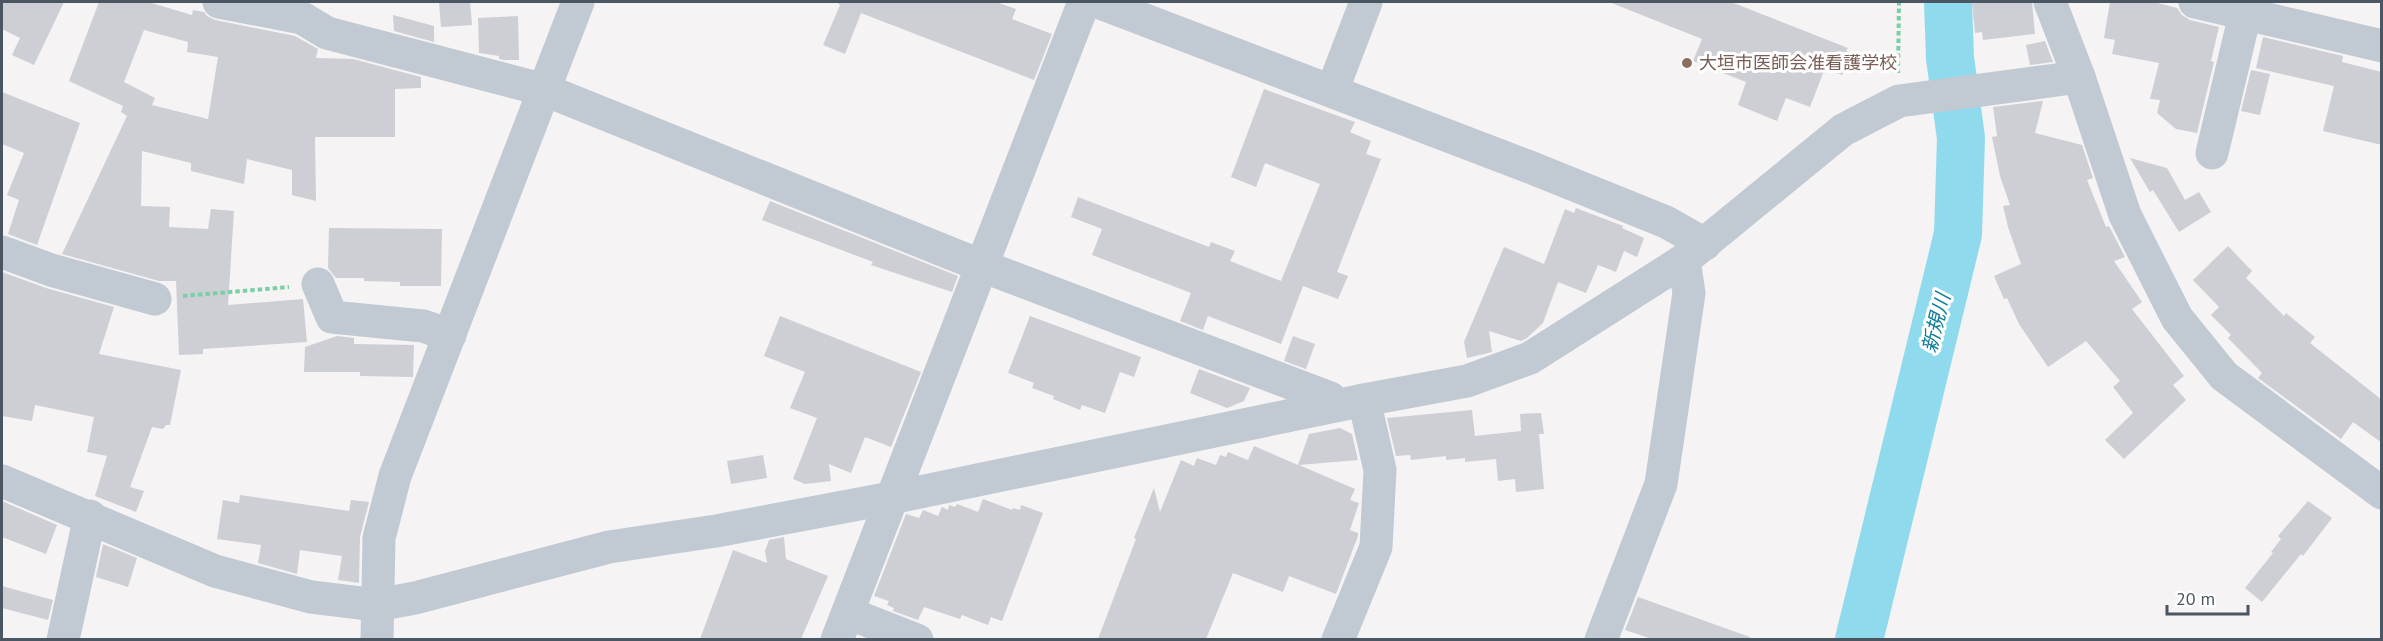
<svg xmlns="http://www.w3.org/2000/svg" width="2383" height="641" font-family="'PT Sans','Noto Sans JP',sans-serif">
<rect width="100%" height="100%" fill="#f5f3f3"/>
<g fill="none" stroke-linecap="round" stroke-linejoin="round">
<path stroke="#90daee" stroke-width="48" d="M 1859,640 L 1958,234 L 1961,138 L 1950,58 L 1948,2"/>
</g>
<g fill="#cdcfd5" fill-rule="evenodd">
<path d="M 2,2 L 64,2 L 34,65 L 12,55 L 20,38 L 2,29 Z"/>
<path d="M 99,2 L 148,2 L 192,15 L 193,10 L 204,12 L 207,16 L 215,20 L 295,36 L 318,49 L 316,58 L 353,59 L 421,77 L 421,88 L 395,89 L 395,137 L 315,137 L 316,201 L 292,195 L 292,170 L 247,159 L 244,184 L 191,171 L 191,163 L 142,151 L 141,206 L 170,207 L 169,227 L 208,229 L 211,209 L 234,211 L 228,305 L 303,299 L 307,342 L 203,349 L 203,354 L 179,355 L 176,281 L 159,281 L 62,254 L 127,116 L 121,112 L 123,106 L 69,81 ZM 144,30 L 188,42 L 187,52 L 218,57 L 208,119 L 152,105 L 155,98 L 124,82 Z"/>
<path d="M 439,2 L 470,2 L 472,25 L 441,27 Z"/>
<path d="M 836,2 L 996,2 L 1016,9 L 1012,19 L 1052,34 L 1034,80 L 861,13 L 845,54 L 823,45 L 840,5 Z"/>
<path d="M 1609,2 L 1731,2 L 1848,48 L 1846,51 L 1851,53 L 1842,75 L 1825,68 L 1810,107 L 1786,98 L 1777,121 L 1738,105 L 1746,82 L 1693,61 L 1702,39 Z"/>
<path d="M 1972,2 L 2032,2 L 2035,34 L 1983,40 L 1982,32 L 1975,33 Z"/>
<path d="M 2110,2 L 2154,2 L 2177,8 L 2182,15 L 2190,20 L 2219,27 L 2211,61 L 2214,62 L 2197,133 L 2176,129 L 2157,113 L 2160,100 L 2150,99 L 2159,63 L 2112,54 L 2115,40 L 2104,38 Z"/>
<path d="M 393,15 L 434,26 L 434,42 L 394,31 Z"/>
<path d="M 518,16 L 519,60 L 504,60 L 499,59 L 499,56 L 479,53 L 478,18 Z"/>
<path d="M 2263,37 L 2343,56 L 2342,62 L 2382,72 L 2382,145 L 2323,131 L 2334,86 L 2256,68 Z"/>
<path d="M 2045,41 L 2053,62 L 2030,65 L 2026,45 Z"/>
<path d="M 2251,70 L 2270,74 L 2260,115 L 2241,111 Z"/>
<path d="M 1264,89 L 1355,122 L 1350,132 L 1371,141 L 1366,154 L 1381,159 L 1337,272 L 1348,276 L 1338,299 L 1303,286 L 1281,344 L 1208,316 L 1203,330 L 1180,321 L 1191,293 L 1092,255 L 1102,229 L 1071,217 L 1078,197 L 1209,247 L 1211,242 L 1235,251 L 1230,261 L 1281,281 L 1320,184 L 1265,163 L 1256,187 L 1231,177 Z"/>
<path d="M 2,92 L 80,123 L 37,245 L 8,234 L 19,200 L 7,195 L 24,153 L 2,144 Z"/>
<path d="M 2043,101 L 2035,133 L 2082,145 L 2093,178 L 2087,180 L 2106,227 L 2109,226 L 2125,257 L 2114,261 L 2142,302 L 2132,309 L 2184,376 L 2173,385 L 2186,400 L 2124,459 L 2105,440 L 2133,413 L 2113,387 L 2120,381 L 2086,341 L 2048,367 L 2019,324 L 2007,298 L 2004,299 L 1994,276 L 2021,264 L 2008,227 L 2003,206 L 2010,205 L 2000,176 L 1992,137 L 1997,136 L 1993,107 Z"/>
<path d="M 2130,158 L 2167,168 L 2185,200 L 2199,192 L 2211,212 L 2179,232 L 2153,190 L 2150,192 Z"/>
<path d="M 770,201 L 958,276 L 952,292 L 871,265 L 873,262 L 762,220 Z"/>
<path d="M 1576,208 L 1623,226 L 1622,228 L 1644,238 L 1637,257 L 1624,251 L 1616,272 L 1598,265 L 1586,293 L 1558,282 L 1543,323 L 1527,338 L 1521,341 L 1489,331 L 1492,352 L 1467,358 L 1464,342 L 1504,247 L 1544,264 L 1565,209 L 1574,213 Z"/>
<path d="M 329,228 L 442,229 L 441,286 L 400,286 L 400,282 L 364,281 L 364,278 L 336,278 L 328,268 Z"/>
<path d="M 2228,246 L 2252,271 L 2246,278 L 2284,316 L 2286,313 L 2315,337 L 2310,343 L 2382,400 L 2382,443 L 2353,422 L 2341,439 L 2258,378 L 2262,373 L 2228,338 L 2231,335 L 2211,315 L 2219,307 L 2193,280 Z"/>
<path d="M 2,272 L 46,288 L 114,307 L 99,354 L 181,370 L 170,425 L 166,425 L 163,429 L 152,427 L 130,487 L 144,491 L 136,512 L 95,496 L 107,456 L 87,452 L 94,417 L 35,405 L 32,421 L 2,416 Z"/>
<path d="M 780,316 L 921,372 L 891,447 L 865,437 L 851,473 L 829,464 L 831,481 L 805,484 L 793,479 L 817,418 L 790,408 L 805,372 L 764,356 Z"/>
<path d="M 1030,316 L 1141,357 L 1134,377 L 1120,372 L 1105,413 L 1082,405 L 1080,410 L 1053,399 L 1054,396 L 1032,388 L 1034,383 L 1008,373 Z"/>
<path d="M 337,336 L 354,338 L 354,344 L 414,345 L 413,377 L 360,376 L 360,372 L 304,372 L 305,347 Z"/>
<path d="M 1293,336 L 1315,344 L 1306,369 L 1284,361 Z"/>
<path d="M 1199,369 L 1250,388 L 1244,401 L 1227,408 L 1190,393 Z"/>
<path d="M 1472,410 L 1475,436 L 1521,431 L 1520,414 L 1541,413 L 1544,434 L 1539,434 L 1544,489 L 1516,492 L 1515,479 L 1498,481 L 1496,459 L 1465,462 L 1465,458 L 1446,460 L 1446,456 L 1411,460 L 1410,455 L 1396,456 L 1387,418 Z"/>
<path d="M 1340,428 L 1352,434 L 1358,460 L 1299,465 L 1355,489 L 1350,500 L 1359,503 L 1350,530 L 1358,533 L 1358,536 L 1336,594 L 1289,576 L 1283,592 L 1233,573 L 1206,639 L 1098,639 L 1136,539 L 1134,538 L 1154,488 L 1160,512 L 1181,460 L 1194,466 L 1197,458 L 1216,465 L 1220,455 L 1226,457 L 1228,452 L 1248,460 L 1254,446 L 1298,465 L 1309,434 Z"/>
<path d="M 763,455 L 767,478 L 731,484 L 727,461 Z"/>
<path d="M 240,495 L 349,511 L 351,500 L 369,502 L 360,537 L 359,583 L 338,580 L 342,556 L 300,550 L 297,574 L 258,563 L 261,545 L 217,539 L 223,500 L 239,503 Z"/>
<path d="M 983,499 L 1012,510 L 1013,508 L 1020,510 L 1021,505 L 1043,513 L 1002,621 L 991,617 L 988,625 L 962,615 L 960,619 L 924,607 L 918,620 L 893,611 L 894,608 L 887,605 L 889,601 L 874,596 L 906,514 L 919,518 L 923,510 L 938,516 L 942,507 L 948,510 L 949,505 L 955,507 L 957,504 L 978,512 Z"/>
<path d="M 2,501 L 57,525 L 46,554 L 2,537 Z"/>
<path d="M 2308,501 L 2332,518 L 2303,556 L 2301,554 L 2262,602 L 2245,588 L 2273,553 L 2271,552 L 2281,539 L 2278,536 Z"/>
<path d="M 784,537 L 786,559 L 828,576 L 801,639 L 700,639 L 733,550 L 767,563 L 765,551 L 769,540 Z"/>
<path d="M 103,544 L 137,558 L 128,587 L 96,577 Z"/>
<path d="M 2,586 L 53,600 L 48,620 L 2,608 Z"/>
<path d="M 1638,597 L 1750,637 L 1750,639 L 1652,639 L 1625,630 Z"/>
</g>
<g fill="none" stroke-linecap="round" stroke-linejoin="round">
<g stroke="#7ad0a6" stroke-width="4" stroke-dasharray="4.5 3" stroke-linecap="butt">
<path d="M 1898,73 L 1899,2"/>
<path d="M 183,296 L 289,287"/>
</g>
<g stroke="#c1cad2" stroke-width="33">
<path d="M 219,2 L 302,18 L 327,33 L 545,90 L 982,266 L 1330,398 L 1333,406"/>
<path d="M 1098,2 L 1527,166 L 1666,222 L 1705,244"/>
<path d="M 2050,2 L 2079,77 L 2125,215 L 2177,318 L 2224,376 L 2382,493"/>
<path d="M 2195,2 L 2382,46"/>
<path d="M 1332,91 L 1366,2"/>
<path d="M 2212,153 L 2248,2"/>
<path d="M 2,252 L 51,270 L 155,299"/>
<path d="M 318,284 L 332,317 L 423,326 L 450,335"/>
<path d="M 2,481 L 215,571 L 311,597 L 377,605 L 415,598 L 609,547 L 716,531 L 891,498 L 1364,400 L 1467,381 L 1530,358 L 1684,260 L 1843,130 L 1899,101 L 2079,77"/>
<path d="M 848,613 L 917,640"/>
<path d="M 63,640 L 90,516"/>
<path d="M 377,640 L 379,538 L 395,476 L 578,2"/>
<path d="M 837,640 L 1084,2"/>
<path d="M 1338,640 L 1376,547 L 1380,470 L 1364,400"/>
<path d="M 1601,640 L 1661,484 L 1689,293 L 1684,260"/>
</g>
</g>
<circle fill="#8d6e63" stroke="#fff" stroke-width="2" cx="1687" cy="63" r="6"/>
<g text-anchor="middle" stroke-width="6" stroke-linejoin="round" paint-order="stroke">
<g font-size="18" fill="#785e54" stroke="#fff" text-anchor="start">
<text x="1699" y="69">大垣市医師会准看護学校</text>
</g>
<g font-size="20" font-style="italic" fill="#0c7c9b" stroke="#fff">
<text transform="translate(1936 323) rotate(-76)" y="7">新規川</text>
</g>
</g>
<rect width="2383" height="641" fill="none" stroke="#4a5661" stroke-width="6"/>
<path d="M2167 605v9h81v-9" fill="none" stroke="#4a5661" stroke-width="3"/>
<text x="2176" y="605" font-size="18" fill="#4a5661" stroke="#ffffff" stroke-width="4.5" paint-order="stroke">20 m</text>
</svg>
